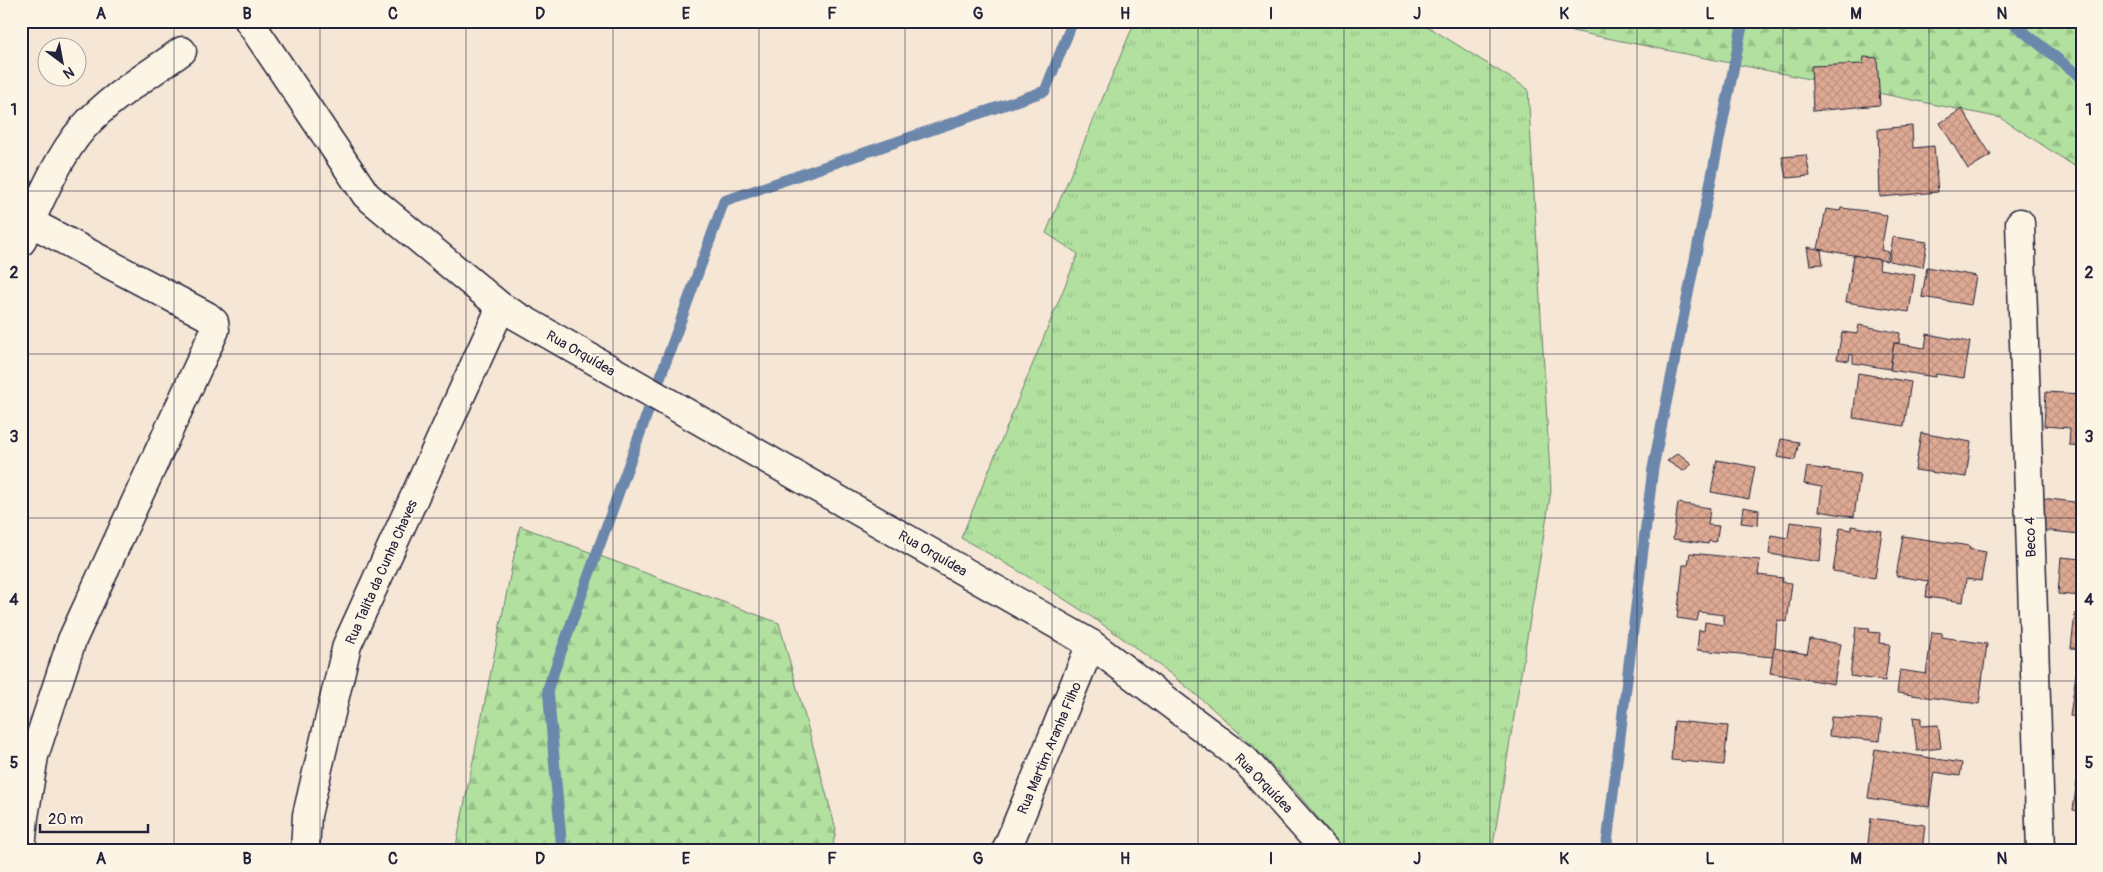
<svg xmlns="http://www.w3.org/2000/svg" width="2103" height="872" font-family="Pangolin,sans-serif">
<defs>
<pattern id="grass-tufts" width="24" height="20" patternUnits="userSpaceOnUse" patternTransform="scale(1.25)"><rect width="24" height="20" fill="#b1e09f"/><path d="M3 7l-1-3M5 7V3M7 7l1-3M15 17l-1-3M17 17v-4M19 17l1-3" fill="none" stroke="#98c08a"/></pattern>
<pattern id="forest-firs" width="22" height="20" patternUnits="userSpaceOnUse" patternTransform="scale(1.25)"><rect width="22" height="20" fill="#b1e09f"/><path d="M5 1l3.5 6h-7zM16 11l3.5 6h-7z" fill="#98c08a"/></pattern>
<pattern id="building-cross-hatch" width="8" height="8" patternUnits="userSpaceOnUse" patternTransform="scale(1.25)"><rect width="8" height="8" fill="#dea993"/><path d="M0 0l8 8M0 8l8-8" fill="none" stroke="#be9180"/></pattern>
</defs>
<rect width="100%" height="100%" fill="#f6e6d5"/>
<filter id="ink" filterUnits="userSpaceOnUse"><feTurbulence type="fractalNoise" baseFrequency=".02" numOctaves="2"/><feDisplacementMap in="SourceGraphic" scale="10" xChannelSelector="R" yChannelSelector="G"/><feConvolveMatrix kernelMatrix="1 2 1 2 8 2 1 2 1" color-interpolation-filters="sRGB"/></filter>
<g filter="url(#ink)">
<path fill="url(#grass-tufts)" stroke="#6a816d" d="M 1135,21 L 1419,21 L 1528,89 L 1551,491 L 1492,851 L 1345,851 C 1324,825 1302,798 1279,773 C 1190,677 1075,601 961,538 L 1078,254 L 1046,233 Z"/>
<g fill="url(#forest-firs)" stroke="#6a816d">
<path d="M 1523,21 L 2082,21 L 2082,171 L 2001,118 Z"/>
<path d="M 520,526 L 779,623 L 836,829 L 832,851 L 455,851 Z"/>
</g>
<g fill="none" stroke-linecap="round" stroke-linejoin="round">
<g stroke="#6c87ac" stroke-width="11">
<path d="M 2010,21 L 2082,78"/>
<path d="M 562,851 L 548,688 L 724,201 L 1045,91 L 1073,21"/>
<path d="M 1606,851 L 1653,468 L 1743,21"/>
</g>
</g>
<g fill="url(#building-cross-hatch)" stroke="#22223b">
<path d="M 1864,57 L 1877,58 L 1880,105 L 1813,111 L 1811,66 L 1863,64 Z"/>
<path d="M 1962,109 L 1991,155 L 1968,169 L 1940,123 Z"/>
<path d="M 1912,126 L 1913,148 L 1934,146 L 1938,192 L 1880,197 L 1878,129 Z"/>
<path d="M 1806,155 L 1810,176 L 1786,178 L 1782,157 Z"/>
<path d="M 1841,208 L 1876,212 L 1887,216 L 1881,250 L 1889,252 L 1887,261 L 1818,249 L 1826,209 L 1840,211 Z"/>
<path d="M 1893,237 L 1927,242 L 1923,267 L 1889,261 Z"/>
<path d="M 1807,247 L 1821,250 L 1823,264 L 1810,265 Z"/>
<path d="M 1854,255 L 1880,260 L 1879,269 L 1915,275 L 1909,312 L 1846,302 Z"/>
<path d="M 1927,267 L 1976,276 L 1971,305 L 1922,297 Z"/>
<path d="M 1859,325 L 1900,333 L 1899,343 L 1894,343 L 1890,369 L 1853,363 L 1853,355 L 1850,354 L 1849,361 L 1837,359 L 1842,332 L 1857,334 Z"/>
<path d="M 1927,334 L 1970,342 L 1964,378 L 1936,374 L 1935,377 L 1890,370 L 1894,343 L 1925,348 Z"/>
<path d="M 1858,373 L 1911,382 L 1904,426 L 1853,418 Z"/>
<path d="M 2046,392 L 2082,394 L 2082,446 L 2069,445 L 2070,428 L 2044,426 Z"/>
<path d="M 1921,433 L 1971,442 L 1966,477 L 1915,470 Z"/>
<path d="M 1781,439 L 1799,442 L 1795,460 L 1777,457 Z"/>
<path d="M 1678,453 L 1692,464 L 1683,471 L 1667,461 Z"/>
<path d="M 1717,460 L 1755,467 L 1749,499 L 1711,492 Z"/>
<path d="M 1807,467 L 1860,474 L 1854,517 L 1819,511 L 1822,487 L 1804,484 Z"/>
<path d="M 2042,498 L 2082,503 L 2079,534 L 2043,530 L 2044,517 L 2041,517 Z"/>
<path d="M 1678,503 L 1710,508 L 1708,525 L 1719,526 L 1716,542 L 1709,541 L 1708,544 L 1673,539 Z"/>
<path d="M 1743,507 L 1759,510 L 1758,525 L 1741,523 Z"/>
<path d="M 1790,522 L 1823,526 L 1820,562 L 1769,554 L 1771,535 L 1788,538 Z"/>
<path d="M 1851,526 L 1882,531 L 1875,578 L 1833,571 L 1840,528 L 1851,530 Z"/>
<path d="M 1903,536 L 1970,546 L 1969,549 L 1986,552 L 1981,581 L 1966,579 L 1963,602 L 1926,597 L 1928,581 L 1896,576 Z"/>
<path d="M 1690,553 L 1760,560 L 1758,575 L 1783,578 L 1782,582 L 1792,583 L 1787,622 L 1777,620 L 1775,648 L 1773,657 L 1697,650 L 1699,630 L 1704,631 L 1705,622 L 1723,625 L 1724,615 L 1699,612 L 1697,621 L 1677,618 L 1683,565 L 1688,565 Z"/>
<path d="M 2061,557 L 2082,559 L 2082,596 L 2058,594 Z"/>
<path d="M 2075,614 L 2082,614 L 2082,649 L 2071,648 Z"/>
<path d="M 1856,627 L 1870,628 L 1869,632 L 1880,633 L 1879,643 L 1890,644 L 1885,681 L 1850,676 Z"/>
<path d="M 1932,632 L 1942,633 L 1942,637 L 1987,644 L 1979,704 L 1897,693 L 1900,670 L 1926,674 Z"/>
<path d="M 1810,639 L 1841,644 L 1834,684 L 1770,673 L 1774,648 L 1807,654 Z"/>
<path d="M 2076,674 L 2082,675 L 2082,717 L 2070,716 Z"/>
<path d="M 1831,717 L 1882,720 L 1880,741 L 1829,736 Z"/>
<path d="M 1913,717 L 1921,718 L 1921,726 L 1938,725 L 1941,748 L 1917,751 Z"/>
<path d="M 1674,721 L 1728,726 L 1724,765 L 1671,760 Z"/>
<path d="M 1875,749 L 1962,763 L 1960,776 L 1934,772 L 1929,807 L 1868,798 Z"/>
<path d="M 2077,781 L 2082,781 L 2082,811 L 2073,810 Z"/>
<path d="M 1871,818 L 1925,825 L 1922,851 L 1867,851 Z"/>
</g>
<g fill="none" stroke-linecap="round" stroke-linejoin="round">
<g stroke="#22223b" stroke-width="31">
<g id="street">
<path d="M 249,21 L 366,195 L 501,307 L 1091,644 L 1245,760 L 1326,851"/>
<path d="M 2020,223 L 2041,851"/>
<path d="M 21,242 C 37,207 58,156 83,128 C 110,97 149,75 182,51"/>
<path d="M 21,849 L 24,817 L 34,756 L 72,640 L 215,330 L 214,322 L 207,316 L 30,222"/>
<path d="M 305,851 L 307,815 L 347,645 L 501,307"/>
<path d="M 1006,851 L 1091,644"/>
</g>
</g>
<use href="#street" stroke="#fcf5e5" stroke-width="28"/>
</g>
</g>
<path fill="none" stroke="#22223b" stroke-width="1" stroke-opacity="0.55" d="M 174,21 L 174,851M 320,21 L 320,851M 466,21 L 466,851M 613,21 L 613,851M 759,21 L 759,851M 905,21 L 905,851M 1052,21 L 1052,851M 1198,21 L 1198,851M 1344,21 L 1344,851M 1490,21 L 1490,851M 1637,21 L 1637,851M 1783,21 L 1783,851M 1929,21 L 1929,851M 21,191 L 2082,191M 21,354 L 2082,354M 21,518 L 2082,518M 21,681 L 2082,681"/>
<g text-anchor="middle" stroke-width="4" stroke-linejoin="round" paint-order="stroke">
<g font-size="14" fill="#22223b" stroke="#fcf5e5">
<text transform="translate(581 353) rotate(30)" y="5">Rua Orquídea</text>
<text transform="translate(2030 537) rotate(-92)" y="5">Beco 4</text>
<text transform="translate(933 553) rotate(30)" y="5">Rua Orquídea</text>
<text transform="translate(381 572) rotate(-66)" y="5">Rua Talita da Cunha Chaves</text>
<text transform="translate(1049 748) rotate(-67)" y="5">Rua Martim Aranha Filho</text>
<text transform="translate(1264 783) rotate(46)" y="5">Rua Orquídea</text>
</g>
</g>
<rect width="2103" height="872" fill="none" stroke="#fcf5e5" stroke-width="55"/>
<g transform="translate(62 62) rotate(148)"><circle r="24" fill="#fcf5e5" stroke="#a5a1a1"/>
<path d="M0-4L9 19L0 12L-9 19Z" fill="#22223b"/>
<text y="-8" font-size="14" font-weight="bold" text-anchor="middle" fill="#22223b">N</text>
</g>
<path d="M40 824v8h108v-8" fill="none" stroke="#22223b" stroke-width="2.5"/>
<text x="48" y="824" font-size="15" fill="#22223b" stroke="#fcf5e5" stroke-width="4" paint-order="stroke">20 m</text>
<rect x="28" y="28" width="2048" height="816" fill="none" stroke="#22223b" stroke-width="2"/>
<g font-size="16" text-anchor="middle" font-weight="bold" fill="#22223b">
<text x="101" y="19">A</text>
<text x="247" y="19">B</text>
<text x="393" y="19">C</text>
<text x="540" y="19">D</text>
<text x="686" y="19">E</text>
<text x="832" y="19">F</text>
<text x="978" y="19">G</text>
<text x="1125" y="19">H</text>
<text x="1271" y="19">I</text>
<text x="1417" y="19">J</text>
<text x="1564" y="19">K</text>
<text x="1710" y="19">L</text>
<text x="1856" y="19">M</text>
<text x="2002" y="19">N</text>
<text x="14" y="115">1</text>
<text x="2089" y="115">1</text>
<text x="14" y="278">2</text>
<text x="2089" y="278">2</text>
<text x="14" y="442">3</text>
<text x="2089" y="442">3</text>
<text x="14" y="605">4</text>
<text x="2089" y="605">4</text>
<text x="14" y="768">5</text>
<text x="2089" y="768">5</text>
<text x="101" y="864">A</text>
<text x="247" y="864">B</text>
<text x="393" y="864">C</text>
<text x="540" y="864">D</text>
<text x="686" y="864">E</text>
<text x="832" y="864">F</text>
<text x="978" y="864">G</text>
<text x="1125" y="864">H</text>
<text x="1271" y="864">I</text>
<text x="1417" y="864">J</text>
<text x="1564" y="864">K</text>
<text x="1710" y="864">L</text>
<text x="1856" y="864">M</text>
<text x="2002" y="864">N</text>
</g>
</svg>
